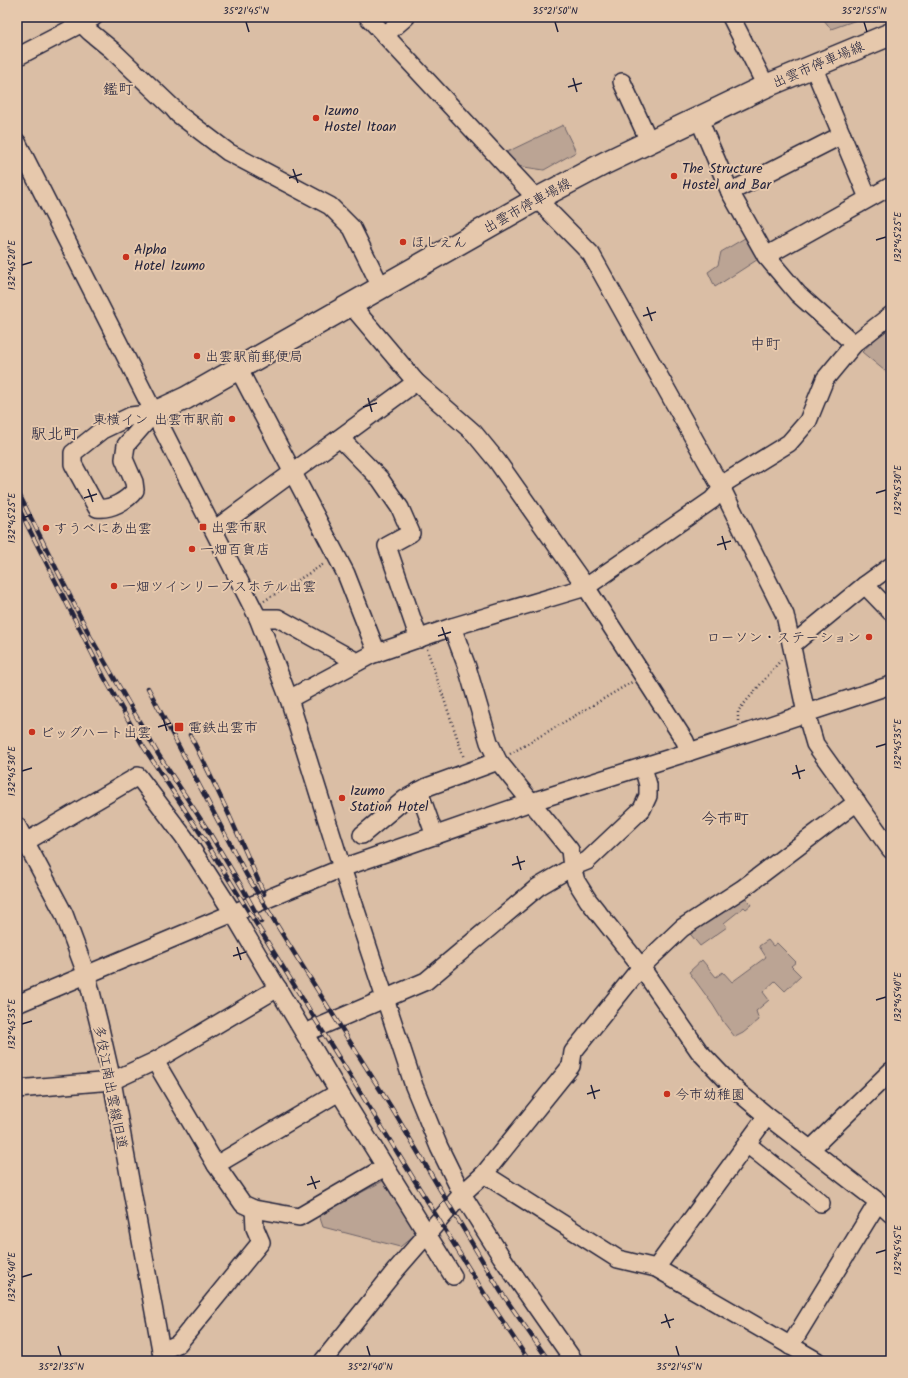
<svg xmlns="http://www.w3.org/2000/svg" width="908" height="1378" font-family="Kalam,'Klee One',sans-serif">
<rect width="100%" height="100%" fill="#dabea5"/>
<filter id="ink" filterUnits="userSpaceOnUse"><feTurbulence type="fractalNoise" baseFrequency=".025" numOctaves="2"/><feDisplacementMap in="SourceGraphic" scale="8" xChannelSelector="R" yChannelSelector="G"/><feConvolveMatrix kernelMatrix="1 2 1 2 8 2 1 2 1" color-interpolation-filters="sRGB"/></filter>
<g filter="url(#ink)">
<g fill="#bba494" stroke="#6e6368">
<path d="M 826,17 L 865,17 L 831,29 L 824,20 Z"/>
<path d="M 563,125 L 576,152 L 544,170 L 517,166 L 505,153 Z"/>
<path d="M 750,235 L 763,256 L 715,287 L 708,272 L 718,265 L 721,252 Z"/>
<path d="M 891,324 L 891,376 L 862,352 Z"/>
<path d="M 742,893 L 751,905 L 746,909 L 744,907 L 724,923 L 727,927 L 700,946 L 687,930 Z"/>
<path d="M 768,940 L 773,946 L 777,943 L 796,962 L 791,966 L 801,976 L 785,991 L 775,981 L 763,992 L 769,1000 L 756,1011 L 759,1020 L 743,1033 L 735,1037 L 724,1023 L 713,1005 L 689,972 L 702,960 L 716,977 L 723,972 L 732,982 L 766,957 L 759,946 Z"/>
<path d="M 383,1181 L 417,1233 L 400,1247 L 323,1227 L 319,1215 Z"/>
</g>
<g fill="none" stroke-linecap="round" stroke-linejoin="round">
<g stroke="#22223b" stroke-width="20">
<g id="minor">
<path d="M 75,17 L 90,32 L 112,50 L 173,108 L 178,114 L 228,152 L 330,206 L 352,228 L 381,287"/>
<path d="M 368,17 L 537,199 L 591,254 L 722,489 L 785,615 L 806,713 L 815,744 L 891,850"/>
<path d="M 731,17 L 766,86"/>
<path d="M 385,35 L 406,17"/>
<path d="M 17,57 L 94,17"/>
<path d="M 813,66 L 868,198"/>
<path d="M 622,82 L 649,141"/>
<path d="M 698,117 L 730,192 L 766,256 L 798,294 L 854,344"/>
<path d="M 17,142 L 258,618 L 289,699 L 342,868 L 414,1086 L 439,1147 L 462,1194 L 501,1256 L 574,1361"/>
<path d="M 730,192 L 842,135"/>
<path d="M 766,256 L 891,186"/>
<path d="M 351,305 L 416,382 L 474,433 L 497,461 L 586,587 L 685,741 L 689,752"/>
<path d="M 238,368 L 346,574 L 377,653"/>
<path d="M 154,413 L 126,445 L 124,459 L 134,482 L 135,490 C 127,501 110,510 97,508 L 73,464 L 73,453 L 102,430 L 131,416 Z"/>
<path d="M 340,438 L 380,479 L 400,508 L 411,533 L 387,546 L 419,639"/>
<path d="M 214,530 L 416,382"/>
<path d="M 865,585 L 891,612"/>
<path d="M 258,618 L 278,618 L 357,662"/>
<path d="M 452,627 L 467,667 L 489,742 L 498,761 L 570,850 L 572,867 L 576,881 L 588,900 L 641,967 L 699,1051 L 736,1090 L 767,1116 L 876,1200 L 891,1214"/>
<path d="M 792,645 L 865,585 L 891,566"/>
<path d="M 289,699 L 371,655 L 452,627 L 586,587 L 712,500 L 722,489 L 726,482 L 789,443 L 808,421 L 825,379 L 854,344 L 891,315"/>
<path d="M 419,791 L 435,836"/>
<path d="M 17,826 L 64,914 L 87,976 L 99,1024 L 112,1081 L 163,1361"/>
<path d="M 362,835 L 405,799 L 427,787 L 498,761"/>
<path d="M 17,847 L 138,776 L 184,837 L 233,913 L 339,1092 L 453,1276"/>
<path d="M 17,1004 L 233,913 L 342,868 L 531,802 L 689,752 L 891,685"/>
<path d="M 305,1033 L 426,981 L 538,887 L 572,867 L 587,861 L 642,809 L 648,796 L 648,785 L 643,767"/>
<path d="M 155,1061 L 216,1165 L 243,1204 L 254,1209 L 299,1217 L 385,1167"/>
<path d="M 17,1089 L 112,1081 L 155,1061 L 278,988"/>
<path d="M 747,1144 L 821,1203"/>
<path d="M 810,1150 L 891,1071"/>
<path d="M 216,1165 L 339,1092"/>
<path d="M 484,1174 L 618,1259 L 656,1268 L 817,1361"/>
<path d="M 656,1268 L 767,1116"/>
<path d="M 790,1346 L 878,1202"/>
<path d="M 161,1351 L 178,1344 L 261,1242 L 255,1228 L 254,1209"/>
<path d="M 323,1361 L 395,1271 L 462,1194 L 484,1174 L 571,1066 L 573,1052 L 641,967 L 682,928 L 742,889 L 857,802"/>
</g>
</g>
<g stroke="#22223b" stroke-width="25">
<path id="major" d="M 154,413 L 186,398 L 537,199 L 605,163 L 766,86 L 891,34"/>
</g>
<g stroke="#22223b" stroke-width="2.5" stroke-dasharray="1 3" stroke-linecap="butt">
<path d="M 872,17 L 875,23"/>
<path d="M 887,54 L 891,65"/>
<path d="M 264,601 L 324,564"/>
<path d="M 427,649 L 464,758"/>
<path d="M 738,721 L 738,711 L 781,660"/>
<path d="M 510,754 L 632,682"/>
</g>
<use href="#minor" stroke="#e6c8ac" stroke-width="17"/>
<use href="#major" stroke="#e6c8ac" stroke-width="22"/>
<g stroke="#22223b" stroke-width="4.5">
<g id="rail">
<path d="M 17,490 L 90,636 L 158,754 L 209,832 L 243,889 L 261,922"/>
<path d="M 17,505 L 104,677 L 143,746 L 204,839 L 484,1293 L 529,1361"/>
<path d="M 148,688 L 246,874 L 286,940 L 391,1107 L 501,1292 L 549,1361"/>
<path d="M 190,735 C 217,787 241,840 264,894"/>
</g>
</g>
<use href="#rail" stroke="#e6c8ac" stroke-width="3" stroke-dasharray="9" stroke-linecap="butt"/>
</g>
</g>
<path fill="none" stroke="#22223b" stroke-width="1.5" d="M 246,22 L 249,32M 555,22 L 558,32M 864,22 L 867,32M 573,78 L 577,92M 568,87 L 582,83M 293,169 L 298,183M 289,178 L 302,174M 876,240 L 886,237M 22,265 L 32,262M 647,307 L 652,321M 643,316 L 656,312M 368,398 L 372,412M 363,407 L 377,403M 88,489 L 93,502M 876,493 L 886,490M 84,498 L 97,494M 22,518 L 32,515M 722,536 L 726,550M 717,545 L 731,541M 442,627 L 447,641M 438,636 L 451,632M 163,718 L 167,731M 158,727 L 171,723M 876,747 L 886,744M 796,765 L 800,779M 22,771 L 32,768M 792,774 L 805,770M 517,856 L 521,870M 512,865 L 525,861M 237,947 L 241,960M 233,956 L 246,952M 876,1000 L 886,997M 22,1024 L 32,1021M 591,1085 L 595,1099M 587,1094 L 600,1090M 311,1176 L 316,1189M 307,1185 L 320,1181M 876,1253 L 886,1250M 22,1277 L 32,1274M 665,1314 L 670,1328M 661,1323 L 674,1319M 58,1346 L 61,1356M 367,1346 L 370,1356M 676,1346 L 679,1356"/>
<g fill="#c8321e" stroke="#e6c8ac" stroke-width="1.5">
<circle cx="316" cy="118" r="4"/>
<circle cx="674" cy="176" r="4"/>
<circle cx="403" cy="242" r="4"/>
<circle cx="126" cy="257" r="4"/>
<circle cx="197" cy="356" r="4"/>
<circle cx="232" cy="419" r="4"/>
<rect x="199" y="523" width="8" height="8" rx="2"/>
<circle cx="46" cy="528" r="4"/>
<circle cx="192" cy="549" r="4"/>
<circle cx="114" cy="586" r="4"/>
<circle cx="869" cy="637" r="4"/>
<rect x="174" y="722" width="10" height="10" rx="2"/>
<circle cx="32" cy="732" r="4"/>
<circle cx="342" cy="798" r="4"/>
<circle cx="667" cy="1094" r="4"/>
</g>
<g text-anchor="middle" stroke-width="4" stroke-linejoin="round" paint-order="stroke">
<g font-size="14" fill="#22223b" stroke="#e6c8ac">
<text transform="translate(818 64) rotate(-23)" y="5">出雲市停車場線</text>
<text transform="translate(527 205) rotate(-29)" y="5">出雲市停車場線</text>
<text transform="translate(111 1087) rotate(79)" y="5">多伎江南出雲線旧道</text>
</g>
<g font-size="14" fill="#22223b" stroke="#e6c8ac" text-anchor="start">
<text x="324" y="115">Izumo<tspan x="324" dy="16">Hostel Itoan</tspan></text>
<text x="682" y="173">The Structure<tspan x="682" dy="16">Hostel and Bar</tspan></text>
<text x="411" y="247">ほしえん</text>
<text x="134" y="254">Alpha<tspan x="134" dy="16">Hotel Izumo</tspan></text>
<text x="205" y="361">出雲駅前郵便局</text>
<text x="224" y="424" text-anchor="end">東横イン 出雲市駅前</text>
<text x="211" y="532">出雲市駅</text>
<text x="54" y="533">すうべにあ出雲</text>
<text x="200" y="554">一畑百貨店</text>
<text x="122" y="591">一畑ツインリーブスホテル出雲</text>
<text x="861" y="642" text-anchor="end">ローソン・ステーション</text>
<text x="188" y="732">電鉄出雲市</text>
<text x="40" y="737">ビッグハート出雲</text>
<text x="350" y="795">Izumo<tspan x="350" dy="16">Station Hotel</tspan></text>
<text x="675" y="1099">今市幼稚園</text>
</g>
<g font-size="15" fill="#22223b" stroke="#e6c8ac">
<text x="118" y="94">鑑町</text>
<text x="765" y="349">中町</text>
</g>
<g font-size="16" fill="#22223b" stroke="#e6c8ac">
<text x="55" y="439">駅北町</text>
<text x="725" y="824">今市町</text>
</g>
</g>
<rect width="908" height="1378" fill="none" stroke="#e6c8ac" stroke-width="44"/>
<rect x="22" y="22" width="864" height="1334" fill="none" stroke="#22223b" stroke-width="1.5"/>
<g font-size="10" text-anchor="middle" fill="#22223b">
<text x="246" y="14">35°21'45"N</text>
<text x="555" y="14">35°21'50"N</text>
<text x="864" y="14">35°21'55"N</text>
<text transform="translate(897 237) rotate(-90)" y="4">132°45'25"E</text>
<text transform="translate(11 265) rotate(-90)" y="4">132°45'20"E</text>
<text transform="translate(897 490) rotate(-90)" y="4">132°45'30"E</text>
<text transform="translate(11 518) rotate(-90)" y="4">132°45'25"E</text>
<text transform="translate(897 744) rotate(-90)" y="4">132°45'35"E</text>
<text transform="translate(11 771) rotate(-90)" y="4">132°45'30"E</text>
<text transform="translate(897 997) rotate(-90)" y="4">132°45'40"E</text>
<text transform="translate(11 1024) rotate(-90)" y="4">132°45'35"E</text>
<text transform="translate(897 1250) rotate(-90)" y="4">132°45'45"E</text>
<text transform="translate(11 1277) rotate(-90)" y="4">132°45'40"E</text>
<text x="61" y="1370">35°21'35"N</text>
<text x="370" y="1370">35°21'40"N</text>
<text x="679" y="1370">35°21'45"N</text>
</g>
</svg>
